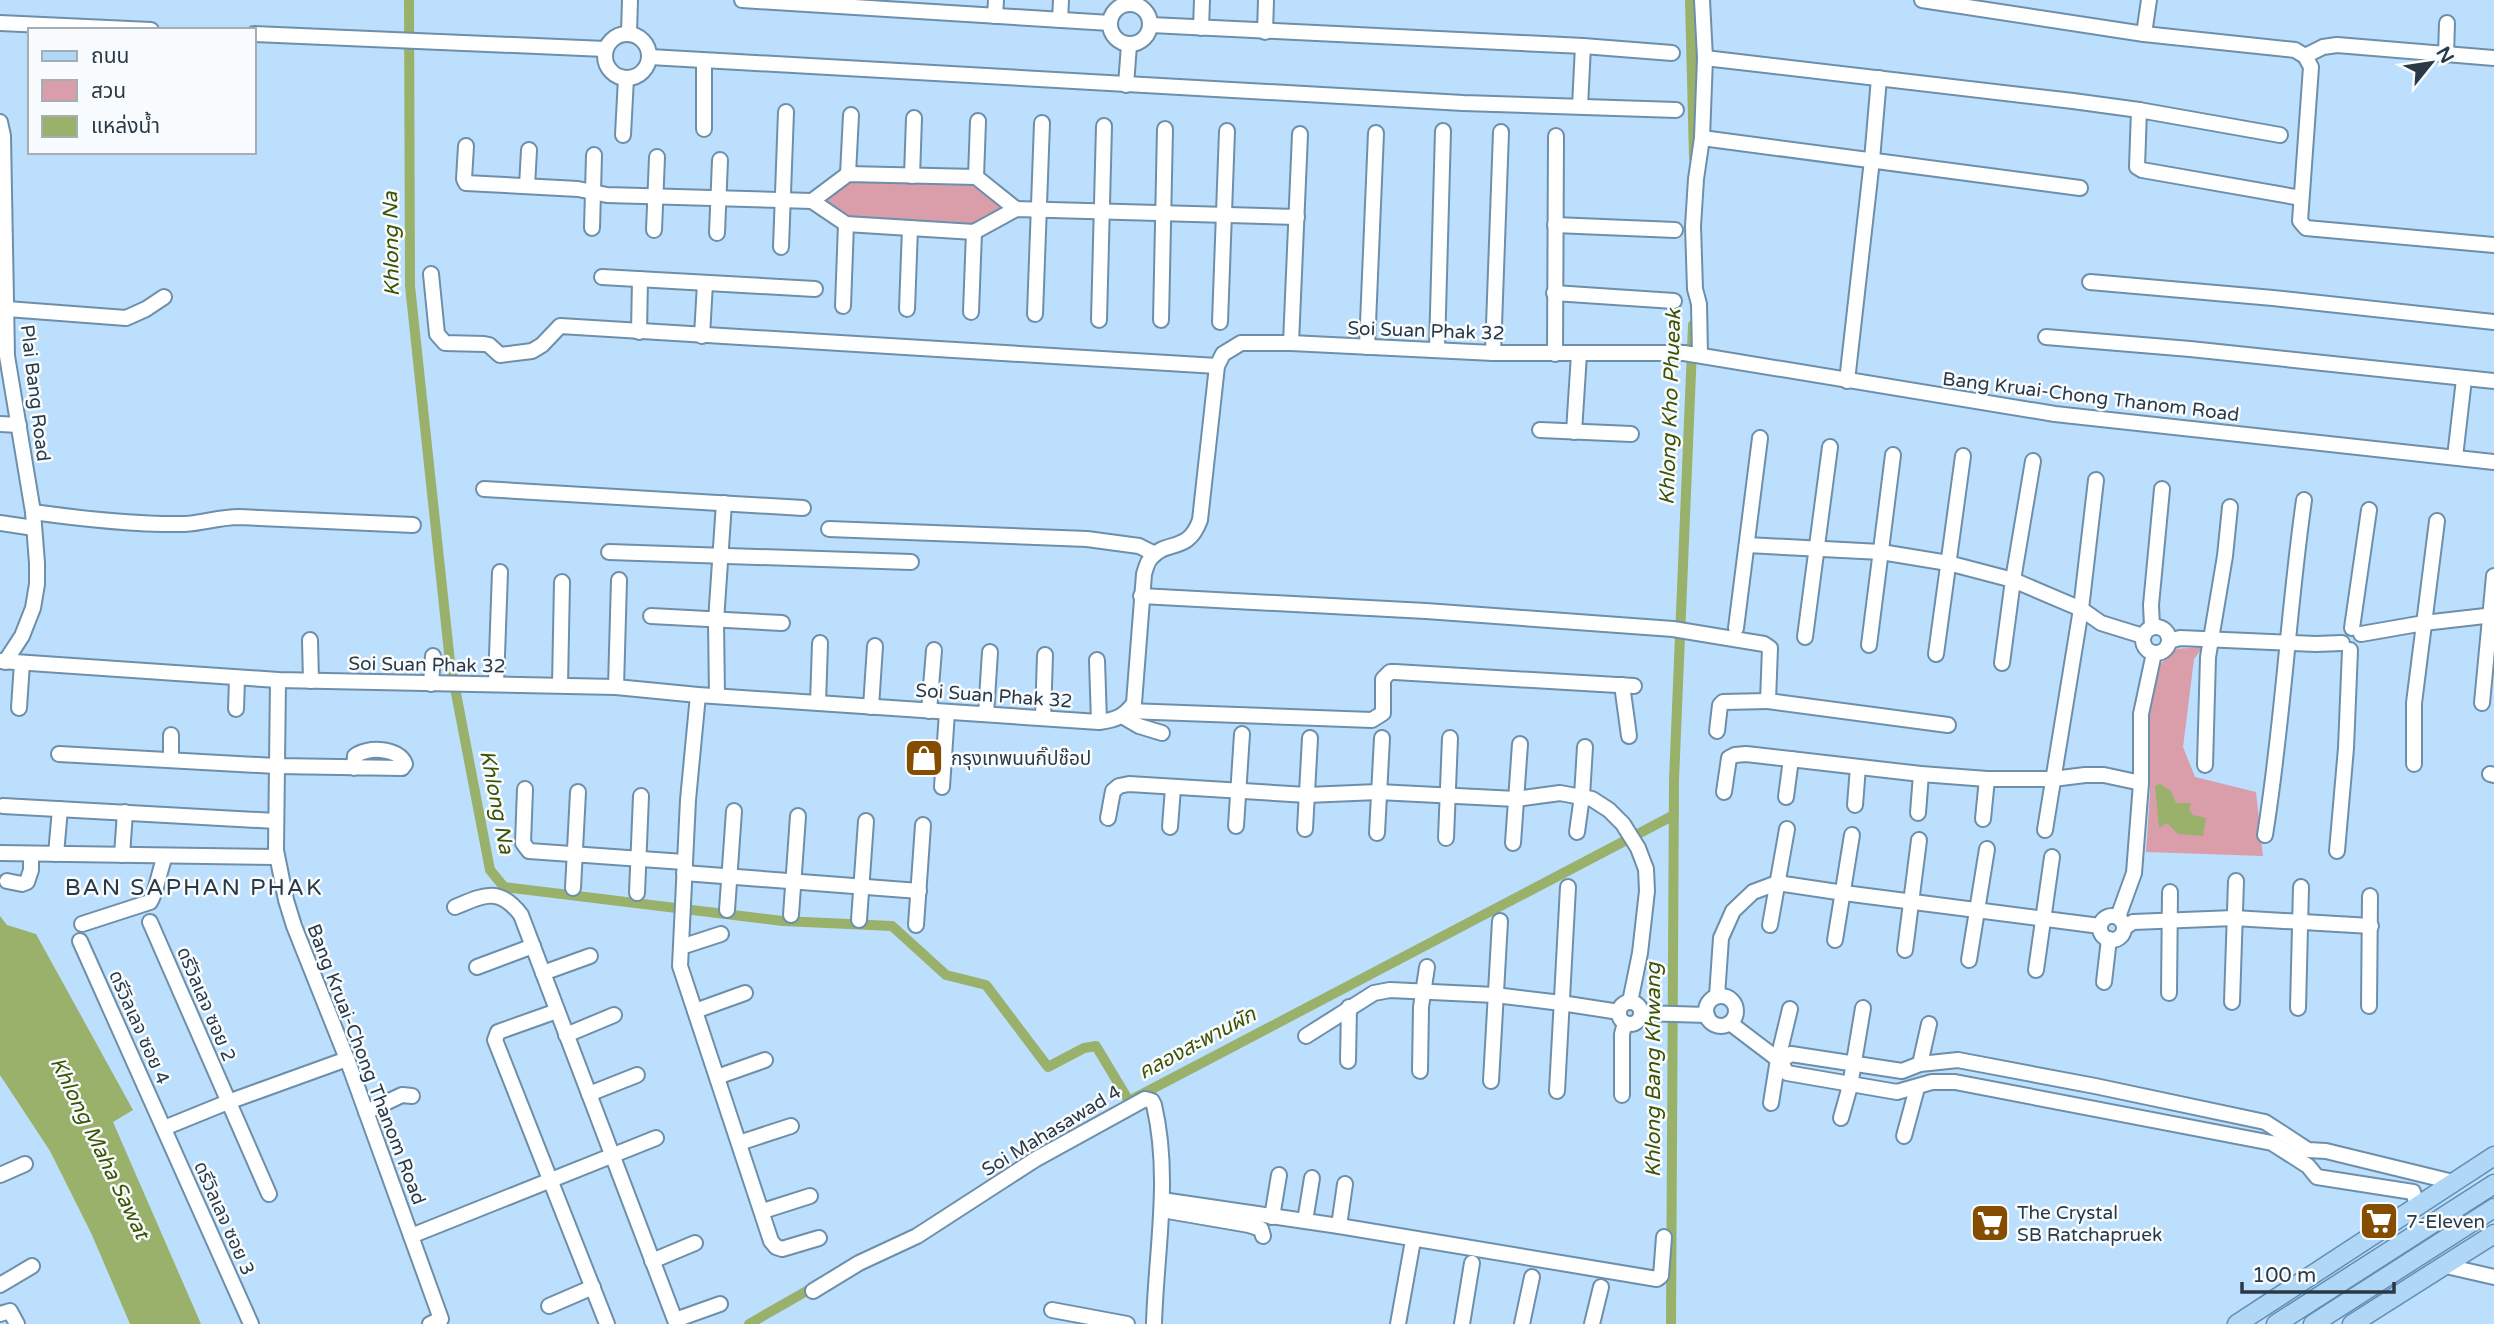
<svg xmlns="http://www.w3.org/2000/svg" width="2494" height="1324" font-family="'Varela Round','Noto Sans Thai',sans-serif">
<rect width="100%" height="100%" fill="#bcdffd"/>
<g fill="#da9daa">
<path d="M 848,174 L 976,177 L 1016,209 L 974,232 L 846,224 L 812,201 Z"/>
<path d="M 2203,647 L 2194,659 L 2183,747 L 2195,777 L 2256,792 L 2263,856 L 2146,852 L 2150,793 L 2147,733 L 2149,691 L 2154,671 L 2175,649 Z"/>
</g>
<g fill="#9ab16c">
<path d="M 2160,784 L 2171,791 L 2176,803 L 2191,803 L 2189,809 L 2193,815 L 2206,818 L 2203,836 L 2178,834 L 2167,823 L 2159,828 L 2155,786 Z"/>
<path d="M 0,916 L 7,925 L 36,934 L 133,1110 L 113,1122 L 201,1324 L 130,1324 L 92,1235 L 50,1151 L 0,1075 Z"/>
</g>
<g fill="none" stroke-linecap="round" stroke-linejoin="round">
<g stroke="#9ab16c" stroke-width="10">
<path d="M 409,0 L 410,286 L 450,662 L 490,870 L 504,887 L 783,921 L 892,926 L 946,975 L 986,985 L 1048,1067 L 1084,1048 L 1096,1046 L 1129,1101"/>
<path d="M 1690,0 L 1694,158"/>
<path d="M 1131,1100 L 1674,815"/>
<path d="M 749,1324 L 819,1284"/>
<path d="M 1671,1324 L 1674,780 L 1693,325"/>
</g>
<g stroke="#6d8faa" stroke-width="18">
<g id="minor">
<path d="M 742,0 L 1110,23"/>
<path d="M 1922,0 L 2144,34 L 2295,50 L 2305,56 L 2323,47 L 2337,45 L 2494,58"/>
<circle cx="1130" cy="24" r="20"/>
<path d="M 995,16 L 996,0"/>
<path d="M 1060,20 L 1061,0"/>
<path d="M 0,23 L 151,30"/>
<path d="M 1151,25 L 1583,46 L 1672,53"/>
<path d="M 1201,28 L 1202,0"/>
<path d="M 1265,32 L 1266,0"/>
<path d="M 629,33 L 630,0"/>
<circle cx="627" cy="56" r="22"/>
<path d="M 254,34 L 605,49"/>
<path d="M 2144,34 L 2149,0"/>
<path d="M 2446,55 L 2447,23"/>
<path d="M 2305,56 L 2311,67 L 2300,221 L 2306,228 L 2494,245"/>
<path d="M 650,57 L 1463,103 L 1676,110"/>
<path d="M 1705,58 L 2073,101 L 2139,110 L 2280,135"/>
<path d="M 1126,85 L 1129,45"/>
<path d="M 1580,106 L 1583,46"/>
<path d="M 2139,110 L 2137,167 L 2142,170 L 2301,198"/>
<path d="M 0,122 L 3,136 L 7,356 L 33,512 L 37,563 L 37,584 L 33,608 L 22,636 L 5,662"/>
<path d="M 704,129 L 704,61"/>
<path d="M 623,135 L 626,78"/>
<path d="M 1702,138 L 2080,188"/>
<path d="M 466,146 L 464,179 L 466,183 L 578,189 L 607,195 L 812,201 L 846,224 L 974,232 L 1016,209 L 1297,217"/>
<path d="M 848,174 L 851,115"/>
<path d="M 912,176 L 914,118"/>
<path d="M 976,177 L 978,121"/>
<path d="M 527,186 L 529,150"/>
<path d="M 812,201 L 848,174 L 976,177 L 1016,209"/>
<path d="M 1555,225 L 1675,230"/>
<path d="M 592,228 L 594,155"/>
<path d="M 654,230 L 657,157"/>
<path d="M 717,233 L 720,160"/>
<path d="M 781,247 L 786,112"/>
<path d="M 431,274 L 437,334 L 445,343 L 484,344 L 489,345 L 500,355 L 532,351 L 542,345 L 560,326 L 1217,366"/>
<path d="M 602,277 L 815,289"/>
<path d="M 2090,282 L 2273,298 L 2494,322"/>
<path d="M 1554,293 L 1674,301"/>
<path d="M 843,306 L 846,224"/>
<path d="M 7,309 L 126,318 L 146,309 L 164,297"/>
<path d="M 907,309 L 910,228"/>
<path d="M 971,312 L 974,232"/>
<path d="M 1035,314 L 1042,123"/>
<path d="M 1099,320 L 1104,126"/>
<path d="M 1161,320 L 1165,129"/>
<path d="M 1220,322 L 1227,131"/>
<path d="M 639,332 L 640,279"/>
<path d="M 702,336 L 705,283"/>
<path d="M 2046,337 L 2190,349 L 2494,381"/>
<path d="M 1291,343 L 1300,134"/>
<path d="M 1367,347 L 1376,133"/>
<path d="M 1437,348 L 1443,131"/>
<path d="M 1493,353 L 1501,132"/>
<path d="M 1555,354 L 1556,136"/>
<path d="M 1700,355 L 1699,304 L 1695,289 L 1693,226 L 1696,179 L 1702,138 L 1705,58 L 1702,0"/>
<path d="M 1847,381 L 1872,160 L 1879,78"/>
<path d="M 0,424 L 19,425"/>
<path d="M 1540,430 L 1631,434"/>
<path d="M 1574,432 L 1579,354"/>
<path d="M 2455,457 L 2464,379"/>
<path d="M 484,489 L 803,508"/>
<path d="M 33,512 C 83,519 134,525 185,524 C 203,523 220,517 239,517 L 413,525"/>
<path d="M 0,523 L 34,528"/>
<path d="M 829,529 L 1087,539 L 1139,546 L 1155,554"/>
<path d="M 1747,545 L 1881,552 L 1948,563 L 2013,580 L 2081,609 L 2101,623 L 2143,636"/>
<path d="M 609,552 L 911,562"/>
<path d="M 1141,596 L 1426,611 L 1673,629 L 1764,644 L 1770,648 L 1768,701 L 1948,725"/>
<path d="M 651,616 L 782,623"/>
<path d="M 2152,626 L 2151,605 L 2162,489"/>
<circle cx="2156" cy="640" r="13"/>
<path d="M 1736,628 L 1760,438"/>
<path d="M 2352,628 L 2369,510"/>
<path d="M 2361,634 L 2424,623 L 2494,615"/>
<path d="M 1805,637 L 1830,447"/>
<path d="M 310,640 L 311,681"/>
<path d="M 2169,641 L 2180,638 L 2316,644 L 2342,643"/>
<path d="M 1869,645 L 1893,455"/>
<path d="M 1936,654 L 1963,456"/>
<path d="M 1097,660 L 1099,722"/>
<path d="M 0,661 L 278,680 L 616,687 L 698,695 L 1099,722 C 1115,720 1124,717 1134,703 L 1144,574 C 1146,568 1147,562 1151,558 C 1166,539 1188,554 1200,520 L 1217,366 L 1223,354 L 1241,343 L 1291,343 L 1493,353 L 1684,353 L 2055,414 L 2494,462"/>
<path d="M 2002,663 L 2013,580 L 2033,461"/>
<path d="M 278,680 L 276,850 L 286,900 L 294,926 L 347,1059 L 441,1319 L 430,1324"/>
<path d="M 496,683 L 500,572"/>
<path d="M 431,684 L 433,656"/>
<path d="M 560,685 L 562,582"/>
<path d="M 1622,685 L 1629,736"/>
<path d="M 616,687 L 619,580"/>
<path d="M 698,695 L 688,800 L 680,966 L 771,1241 L 776,1247 L 782,1249 L 819,1238"/>
<path d="M 717,696 L 716,621 L 724,503"/>
<path d="M 818,703 L 820,643"/>
<path d="M 2482,703 L 2494,576"/>
<path d="M 871,707 L 875,646"/>
<path d="M 19,708 L 22,663"/>
<path d="M 236,709 L 237,678"/>
<path d="M 929,711 L 934,650"/>
<path d="M 1128,711 L 1372,720 L 1383,713 L 1383,679 L 1390,672 L 1395,672 L 1634,686"/>
<path d="M 986,714 L 990,652"/>
<path d="M 1122,716 L 1139,726 L 1162,733"/>
<path d="M 1043,718 L 1045,655"/>
<path d="M 1717,731 L 1720,705 L 1723,702 L 1768,701"/>
<path d="M 59,754 L 276,766 L 402,768 L 405,764 C 400,748 367,746 355,756 L 354,768"/>
<path d="M 171,760 L 171,735"/>
<path d="M 2414,764 L 2414,703 L 2437,521"/>
<path d="M 2205,765 L 2208,657 L 2225,556 L 2230,507"/>
<path d="M 2490,774 L 2494,775"/>
<path d="M 942,787 L 947,712"/>
<path d="M 525,789 L 523,843 L 529,851 L 684,862"/>
<path d="M 1724,792 L 1729,758 L 1735,755 L 1746,754 L 1921,774 L 1987,779 L 2053,779 L 2085,775 L 2104,775 L 2141,783"/>
<path d="M 1786,797 L 1791,759"/>
<path d="M 1855,805 L 1858,767"/>
<path d="M 3,806 L 276,821"/>
<path d="M 1918,813 L 1921,774"/>
<path d="M 1108,818 L 1113,791 L 1119,786 L 1129,784 L 1307,795 L 1378,792 L 1516,799 L 1560,793 L 1592,799 L 1609,810 L 1623,824 L 1638,848 L 1646,869 L 1647,891 L 1640,953 L 1630,1002"/>
<path d="M 1983,819 L 1987,779"/>
<path d="M 1236,826 L 1242,734"/>
<path d="M 1170,827 L 1173,788"/>
<path d="M 1305,829 L 1310,738"/>
<path d="M 2045,830 L 2081,609 L 2096,480"/>
<path d="M 1577,832 L 1582,796 L 1585,747"/>
<path d="M 1377,833 L 1382,738"/>
<path d="M 2265,835 C 2283,724 2288,612 2304,500"/>
<path d="M 1446,838 L 1450,738"/>
<path d="M 1513,843 L 1520,744"/>
<path d="M 2337,851 L 2346,748 L 2350,650"/>
<path d="M 0,853 L 277,857"/>
<path d="M 56,854 L 60,809"/>
<path d="M 122,855 L 125,812"/>
<path d="M 684,873 L 919,891"/>
<path d="M 7,881 L 22,884 L 27,882 L 31,870 L 31,854"/>
<path d="M 573,888 L 578,792"/>
<path d="M 637,893 L 641,796"/>
<path d="M 455,907 C 484,895 499,886 521,915 L 675,1320 L 720,1304"/>
<path d="M 727,910 L 734,811"/>
<path d="M 791,915 L 798,816"/>
<circle cx="2112" cy="928" r="12"/>
<path d="M 2118,917 L 2134,873 L 2141,783 L 2141,714 L 2154,653"/>
<path d="M 859,920 L 866,821"/>
<path d="M 150,922 L 269,1194"/>
<path d="M 82,924 L 150,902 C 156,894 160,868 165,856"/>
<path d="M 916,925 L 923,825"/>
<path d="M 1770,925 L 1787,829"/>
<path d="M 2124,928 L 2133,922 L 2234,918 L 2371,926"/>
<path d="M 1835,940 L 1852,835"/>
<path d="M 80,941 L 251,1324"/>
<path d="M 681,947 L 721,934"/>
<path d="M 1905,950 L 1919,840"/>
<path d="M 1969,960 L 1987,849"/>
<path d="M 477,967 L 533,946"/>
<path d="M 2036,970 L 2052,857"/>
<path d="M 543,973 L 590,956"/>
<path d="M 2104,982 L 2109,939"/>
<path d="M 2169,993 L 2170,892"/>
<circle cx="1721" cy="1011" r="15"/>
<path d="M 1717,996 L 1721,938 L 1733,911 L 1753,892 L 1777,883 L 1844,893 L 2100,926"/>
<path d="M 2232,1002 L 2236,881"/>
<circle cx="1630" cy="1013" r="11"/>
<path d="M 2369,1006 L 2370,896"/>
<path d="M 2298,1008 L 2301,887"/>
<path d="M 557,1011 L 498,1032 L 495,1040 L 607,1324"/>
<path d="M 695,1011 L 745,993"/>
<path d="M 1641,1013 L 1707,1015"/>
<path d="M 1730,1023 L 1780,1061 L 1787,1073 L 1897,1092 L 1932,1082 L 1955,1082 L 2272,1143 L 2308,1166 L 2317,1177 L 2413,1192 L 2417,1205"/>
<path d="M 566,1035 L 614,1015"/>
<path d="M 1306,1036 L 1374,993 L 1390,990 L 1495,995 L 1561,1003 L 1619,1012"/>
<path d="M 1348,1061 L 1349,1007"/>
<path d="M 1780,1061 L 1791,1054 L 1902,1071 L 1920,1064 L 1958,1060 L 2095,1086 L 2265,1122 L 2308,1150 L 2326,1151 L 2453,1182"/>
<path d="M 1920,1064 L 1929,1024"/>
<path d="M 1420,1071 L 1421,1007 L 1427,967"/>
<path d="M 717,1077 L 765,1060"/>
<path d="M 1491,1081 L 1500,921"/>
<path d="M 1557,1091 L 1568,887"/>
<path d="M 589,1094 L 637,1075"/>
<path d="M 1622,1095 L 1622,1034 L 1625,1023"/>
<path d="M 1771,1103 L 1778,1059 L 1790,1009"/>
<path d="M 366,1112 L 402,1095 L 412,1096"/>
<path d="M 1841,1118 L 1850,1086 L 1863,1008"/>
<path d="M 164,1128 L 228,1102 L 347,1059"/>
<path d="M 1904,1136 L 1917,1088"/>
<path d="M 739,1143 L 791,1126"/>
<path d="M 0,1175 L 25,1164"/>
<path d="M 1162,1200 L 1339,1226 L 1345,1184"/>
<path d="M 1162,1210 L 1249,1225 L 1261,1229 L 1263,1236"/>
<path d="M 763,1211 L 810,1196"/>
<path d="M 1272,1217 L 1279,1175"/>
<path d="M 1305,1221 L 1312,1178"/>
<path d="M 1339,1226 L 1657,1279 L 1661,1276 L 1664,1237"/>
<path d="M 411,1236 L 656,1138"/>
<path d="M 652,1261 L 695,1243"/>
<path d="M 2446,1266 L 2494,1277"/>
<path d="M 0,1285 L 32,1266"/>
<path d="M 813,1291 L 859,1263 L 917,1236 L 1036,1159 L 1145,1099 L 1152,1101 L 1154,1105 C 1171,1177 1156,1251 1154,1324"/>
<path d="M 549,1306 L 593,1287"/>
<path d="M 1052,1310 L 1127,1324"/>
<path d="M 0,1314 L 10,1311 L 17,1324"/>
<path d="M 1398,1324 L 1412,1246"/>
<path d="M 1462,1324 L 1472,1263"/>
<path d="M 1522,1324 L 1532,1277"/>
<path d="M 1592,1324 L 1601,1287"/>
</g>
</g>
<g stroke="#608eb4" stroke-width="21">
<g id="major">
<path d="M 2237,1324 L 2494,1156"/>
<path d="M 2276,1324 L 2494,1184"/>
<path d="M 2313,1324 L 2494,1208"/>
<path d="M 2352,1324 L 2494,1234"/>
</g>
</g>
<use href="#minor" stroke="#fff" stroke-width="14"/>
<use href="#major" stroke="#b1d7f6" stroke-width="18"/>
</g>
<defs>
<g id="shop-square" transform="scale(2.0125)"><rect x="-9" y="-9" width="18" height="18" rx="4" fill="#854d00" stroke="#f8fcff"/><path d="M-5-2.5h2.3a2.7 3.5 0 0 1 5.4 0H5L5.5 6h-11ZM-1.5-2.5h3a1.5 2.3 0 0 0-3 0Z" fill="#fff"/></g>
<g id="supermarket-square" transform="scale(2.0125)"><rect x="-9" y="-9" width="18" height="18" rx="4" fill="#854d00" stroke="#f8fcff"/><path d="M-6-5.5h2.5l.6 2H6L4.5 2H-2.5L-4.4-4H-6ZM-1.5 3.2a1.3 1.3 0 1 0 .1 0ZM3 3.2a1.3 1.3 0 1 0 .1 0Z" fill="#fff"/></g>
</defs>
<g fill-rule="evenodd">
<use href="#shop-square" x="924" y="758"/>
<use href="#supermarket-square" x="2379" y="1221"/>
<use href="#supermarket-square" x="1990" y="1223"/>
</g>
<g text-anchor="middle" stroke-width="5" stroke-linejoin="round" paint-order="stroke">
<g font-size="19" fill="#2b3945" stroke="#f8fcff">
<text transform="translate(1426 330) rotate(2)" y="7">Soi Suan Phak 32</text>
<text transform="translate(36 393) rotate(83)" y="7">Plai Bang Road</text>
<text transform="translate(2091 396) rotate(7)" y="7">Bang Kruai-Chong Thanom Road</text>
<text transform="translate(427 664) rotate(1)" y="7">Soi Suan Phak 32</text>
<text transform="translate(994 695) rotate(4)" y="7">Soi Suan Phak 32</text>
<text transform="translate(207 1004) rotate(67)" y="7">ดรีวิลเลจ ซอย 2</text>
<text transform="translate(140 1027) rotate(66)" y="7">ดรีวิลเลจ ซอย 4</text>
<text transform="translate(367 1064) rotate(69)" y="7">Bang Kruai-Chong Thanom Road</text>
<text transform="translate(1051 1130) rotate(-31)" y="7">Soi Mahasawad 4</text>
<text transform="translate(225 1218) rotate(66)" y="7">ดรีวิลเลจ ซอย 3</text>
</g>
<g font-size="19" fill="#2b3945" stroke="#f8fcff" text-anchor="start">
<text x="951" y="765">กรุงเทพนนกิ๊ปช๊อป</text>
<text x="2017" y="1219">The Crystal<tspan x="2017" dy="22">SB Ratchapruek</tspan></text>
<text x="2406" y="1228">7-Eleven</text>
</g>
<g font-size="21" font-style="italic" fill="#3e5200" stroke="#f8fcff">
<text transform="translate(391 244) rotate(-91)" y="7">Khlong Na</text>
<text transform="translate(1670 407) rotate(-88)" y="7">Khlong Kho Phueak</text>
<text transform="translate(497 802) rotate(79)" y="7">Khlong Na</text>
<text transform="translate(1197 1043) rotate(-28)" y="7">คลองสะพานผัก</text>
<text transform="translate(1653 1070) rotate(-90)" y="7">Khlong Bang Khwang</text>
<text transform="translate(100 1148) rotate(64)" y="7">Khlong Maha Sawat</text>
</g>
<g font-size="23" letter-spacing="2" fill="#2b3945" stroke="#f8fcff">
<text x="194" y="895">BAN SAPHAN PHAK</text>
</g>
</g>
<rect x="28" y="28" width="228" height="126" fill="#f8fcff" stroke="#a6aeb5" stroke-width="2"/>
<rect x="42" y="51" width="35" height="10" fill="#b1d7f6" stroke="#a6aeb5" stroke-width="2"/>
<text x="91" y="63" font-size="21" fill="#2b3945">ถนน</text>
<rect x="42" y="80" width="35" height="21" fill="#da9daa" stroke="#a6aeb5" stroke-width="2"/>
<text x="91" y="98" font-size="21" fill="#2b3945">สวน</text>
<rect x="42" y="116" width="35" height="21" fill="#9ab16c" stroke="#a6aeb5" stroke-width="2"/>
<text x="91" y="133" font-size="21" fill="#2b3945">แหล่งน้ำ</text>
<g transform="translate(2431 63) rotate(60)" stroke="#f8fcff" stroke-width="5" paint-order="stroke">
<path d="M0-5L12 26L0 18L-12 26Z" fill="#2b3945"/>
<text y="-10" font-size="19" font-weight="bold" text-anchor="middle" fill="#2b3945">N</text>
</g>
<path d="M2242 1282v10h152v-10" fill="none" stroke="#2b3945" stroke-width="3.5"/>
<text x="2252" y="1282" font-size="21" fill="#2b3945" stroke="#f8fcff" stroke-width="5" paint-order="stroke">100 m</text>
</svg>
